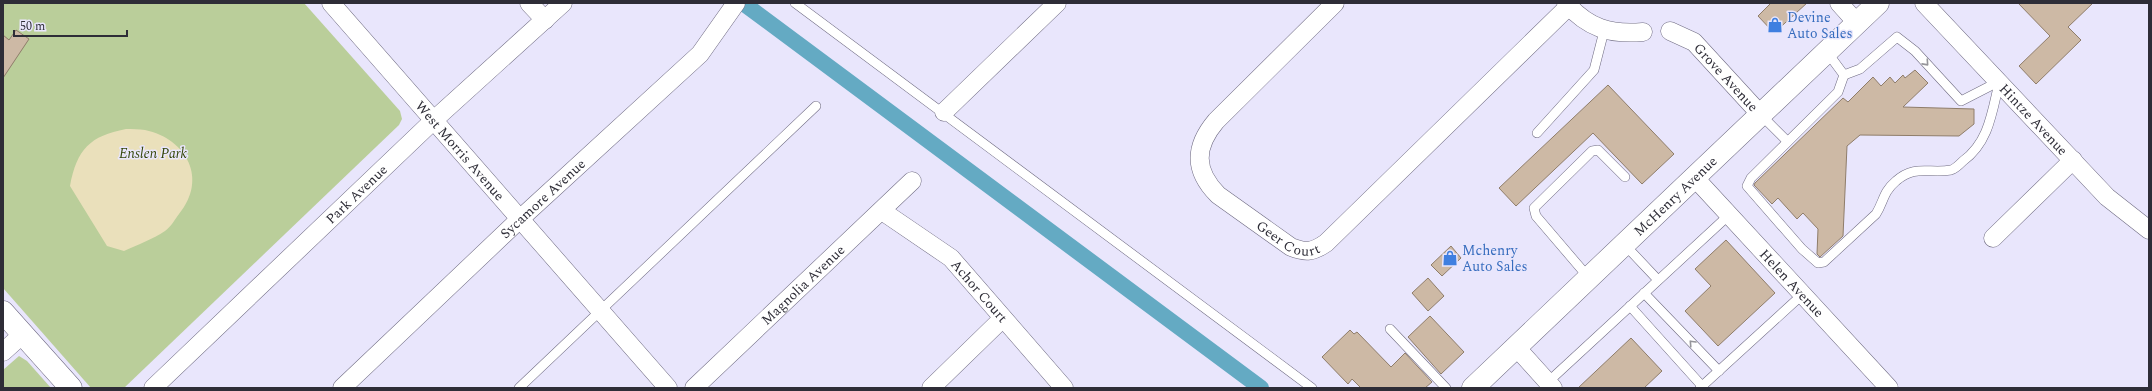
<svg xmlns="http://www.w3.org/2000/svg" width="2152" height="391" font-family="Spectral,serif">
<rect width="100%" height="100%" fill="#e9e6fc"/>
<g fill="#bace9a">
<path d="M 3,3 L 304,3 L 400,111 L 402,119 L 399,125 L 124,388 L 91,388 L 3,288 Z"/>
<path d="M 19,356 L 27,361 L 51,388 L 3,388 L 3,370 Z"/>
</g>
<path fill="#eae0bb" d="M 126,129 C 132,129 139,129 145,130 C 187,139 208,179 179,214 C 175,219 171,227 165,231 C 153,239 137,245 124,251 L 107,246 L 70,186 C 77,149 90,136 126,129 Z"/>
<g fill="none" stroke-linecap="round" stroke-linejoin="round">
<path stroke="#64aac3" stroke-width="16" d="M 743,3 L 1261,388"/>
</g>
<g fill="#cdb9a5" stroke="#8f7d6a">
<path d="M 1771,3 L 1807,3 L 1774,33 L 1758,16 Z"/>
<path d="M 2018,3 L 2093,3 L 2068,27 L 2081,40 L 2036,84 L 2019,66 L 2050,36 Z"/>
<path d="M 16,30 L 29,39 L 3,78 L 3,35 L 9,40 Z"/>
<path d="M 1915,70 L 1928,83 L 1903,107 L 1974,109 L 1974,124 L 1959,136 L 1860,135 L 1847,146 L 1843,236 L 1820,257 L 1817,254 L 1818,229 L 1803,213 L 1797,219 L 1778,198 L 1772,204 L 1754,185 L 1755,183 L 1843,98 L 1848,102 L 1873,77 L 1881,86 L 1890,77 L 1895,83 L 1903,75 L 1905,78 Z"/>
<path d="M 1608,85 L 1674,154 L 1642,184 L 1593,133 L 1516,206 L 1499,188 Z"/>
<path d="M 1726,240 L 1775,293 L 1718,346 L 1685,311 L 1711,286 L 1695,269 Z"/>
<path d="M 1451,246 L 1461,258 L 1442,276 L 1431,265 Z"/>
<path d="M 1428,278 L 1444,296 L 1428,311 L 1412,293 Z"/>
<path d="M 1430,316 L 1464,352 L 1441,374 L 1408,337 Z"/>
<path d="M 1350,330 L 1354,334 L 1357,332 L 1391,367 L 1405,353 L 1432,382 L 1425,388 L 1361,388 L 1352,379 L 1348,384 L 1322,357 Z"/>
<path d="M 1631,338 L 1662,371 L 1644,388 L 1578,388 Z"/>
</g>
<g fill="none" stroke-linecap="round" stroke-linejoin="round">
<g stroke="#6f6b82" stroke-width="10">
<g id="service">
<path d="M 795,3 L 1312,388"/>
<path d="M 1827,52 L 1844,75 L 1838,92 L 1751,178 L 1747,186 L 1802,249 L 1818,263 L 1824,262 L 1876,214 C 1884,201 1883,192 1896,181 C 1915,164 1929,174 1951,170 C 1955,169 1960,164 1963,161 C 1989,142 1992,112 1999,83"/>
<path d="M 1844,75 L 1860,69 L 1897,37 L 1915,51 L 1961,101 L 1998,82"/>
<path d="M 1761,115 L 1787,141"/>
<path d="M 1537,133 L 1594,70 L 1604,31"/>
<path d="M 1625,245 L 1658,280"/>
<path d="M 1589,278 L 1536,216 L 1534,208 L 1592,151 L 1598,150 L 1625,177"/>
<path d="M 1644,293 L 1719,371"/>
<path d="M 1630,306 L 1702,386"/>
<path d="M 1390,329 L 1446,388"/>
<path d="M 1548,382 L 1729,215"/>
<path d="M 519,388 L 816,106"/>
<path d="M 1700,388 L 1803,294"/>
</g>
</g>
<g stroke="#6f6b82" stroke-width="19">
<g id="minor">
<path id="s1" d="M 331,3 L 668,388"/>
<path d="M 529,3 L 545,20"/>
<path id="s2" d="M 1335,3 L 1216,121 C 1194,147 1194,171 1218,195 L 1291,247 C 1306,253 1313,252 1326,243 L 1569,6"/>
<path d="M 1566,3 C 1588,28 1610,35 1643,32"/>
<path d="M 1839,3 L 1857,23"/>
<path id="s3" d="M 1924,3 L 2107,197 L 2149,230"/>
<path id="s4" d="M 1670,31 L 1694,42 L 1761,115"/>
<path d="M 944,112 L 1057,3"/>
<path id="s5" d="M 1695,178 L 1889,388"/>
<path id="s6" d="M 882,211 L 951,258 L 1064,388"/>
<path d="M 1993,238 L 2073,160"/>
<path d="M 1516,347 L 1553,388"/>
<path d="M 3,352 L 23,334"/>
<path id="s7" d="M 153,388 L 435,119 L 563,3"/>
<path id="s8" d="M 342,388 L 521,218 L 700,54 L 736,3"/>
<path id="s9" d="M 694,388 L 912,181"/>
<path d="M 931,388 L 1002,319"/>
</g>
</g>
<g stroke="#6f6b82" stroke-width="23">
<path id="tertiary" d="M 3,312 L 71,388"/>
</g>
<g stroke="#6f6b82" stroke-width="23">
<g id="primary">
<path id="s10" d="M 1473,388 L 1878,3"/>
</g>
</g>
<use href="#service" stroke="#fff" stroke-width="9"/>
<use href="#minor" stroke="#fff" stroke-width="18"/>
<use href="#tertiary" stroke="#fff" stroke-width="22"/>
<use href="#primary" stroke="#fff" stroke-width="22"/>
</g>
<defs><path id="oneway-chevron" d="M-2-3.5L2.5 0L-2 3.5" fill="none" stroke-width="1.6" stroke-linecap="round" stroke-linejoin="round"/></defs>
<g stroke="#96969b">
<use href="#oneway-chevron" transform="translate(1926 63) rotate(48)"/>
<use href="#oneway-chevron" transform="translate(1692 343) rotate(-133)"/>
</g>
<defs>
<g id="shop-bare" transform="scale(1.2)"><path d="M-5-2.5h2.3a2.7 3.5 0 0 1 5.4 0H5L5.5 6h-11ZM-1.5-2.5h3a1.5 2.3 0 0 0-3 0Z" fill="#3f7fe0" stroke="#e9e6fc" stroke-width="2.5" paint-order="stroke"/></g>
</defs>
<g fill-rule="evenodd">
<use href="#shop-bare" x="1775" y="25"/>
<use href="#shop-bare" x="1450" y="258"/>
</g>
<g text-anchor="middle" stroke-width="3" stroke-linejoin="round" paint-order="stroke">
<g font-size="14" fill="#366cbe" stroke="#e9e6fc" text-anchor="start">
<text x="1787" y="22">Devine<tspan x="1787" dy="16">Auto Sales</tspan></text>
<text x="1462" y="255">Mchenry<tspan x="1462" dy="16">Auto Sales</tspan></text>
</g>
<g font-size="14" fill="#2e2d37" stroke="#e9e6fc">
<text dy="5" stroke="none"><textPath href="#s4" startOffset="74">Grove Avenue</textPath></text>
<text dy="5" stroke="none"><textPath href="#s3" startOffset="160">Hintze Avenue</textPath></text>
<text dy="5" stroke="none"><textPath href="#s1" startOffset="196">West Morris Avenue</textPath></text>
<text dy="5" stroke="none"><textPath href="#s7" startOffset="281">Park Avenue</textPath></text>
<text dy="5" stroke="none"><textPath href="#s10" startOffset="279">McHenry Avenue</textPath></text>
<text dy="5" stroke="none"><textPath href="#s8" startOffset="276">Sycamore Avenue</textPath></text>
<text dy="5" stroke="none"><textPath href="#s2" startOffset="335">Geer Court</textPath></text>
<text dy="5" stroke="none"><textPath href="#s5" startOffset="143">Helen Avenue</textPath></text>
<text dy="5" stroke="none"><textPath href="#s9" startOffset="150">Magnolia Avenue</textPath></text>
<text dy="5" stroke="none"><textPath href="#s6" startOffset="127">Achor Court</textPath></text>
</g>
<g font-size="14" font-style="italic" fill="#344607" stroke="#e9e6fc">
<text x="153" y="158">Enslen Park</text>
</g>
</g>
<rect width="2152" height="391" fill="none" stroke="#2e2d37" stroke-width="8"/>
<path d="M14 30v6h113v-6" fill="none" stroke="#2e2d37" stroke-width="2"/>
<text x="20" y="30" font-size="12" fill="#2e2d37" stroke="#e9e6fc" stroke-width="3" paint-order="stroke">50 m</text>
</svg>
